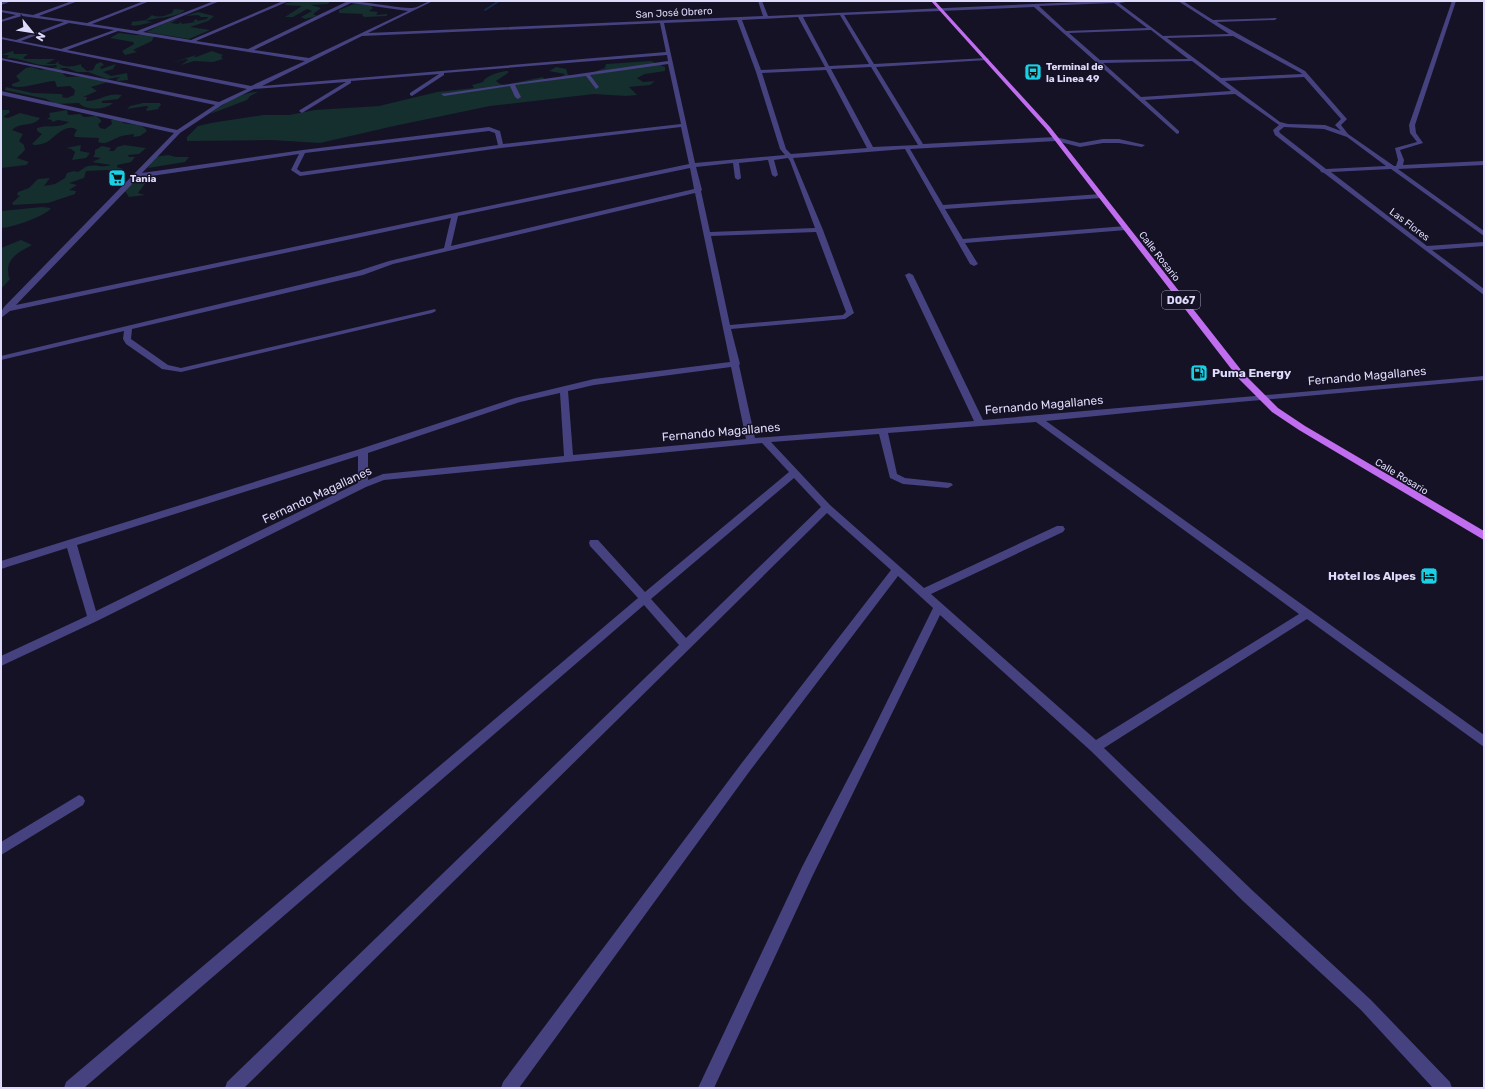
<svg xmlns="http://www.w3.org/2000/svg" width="1485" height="1089" font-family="Rubik,sans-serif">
<rect width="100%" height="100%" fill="#151225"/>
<g fill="#152e2e">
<path d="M 302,1 L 327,1 L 330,2 L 328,4 L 311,5 L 321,8 L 313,14 L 317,16 L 305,19 L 301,17 L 312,11 L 307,9 L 293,17 L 285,17 L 302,6 L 285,5 L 286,3 Z"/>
<path d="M 354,4 L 370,5 L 373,8 L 369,11 L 378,12 L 376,15 L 387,14 L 387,16 L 365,17 L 362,16 L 363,14 L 339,13 L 339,10 Z"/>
<path d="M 174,9 L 185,10 C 178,18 156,17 146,21 L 153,22 C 145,23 139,27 131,25 L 132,23 L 131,22 L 146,20 L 152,15 C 159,18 165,16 172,13 Z"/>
<path d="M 198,12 L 214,16 L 208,21 L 190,27 L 210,30 L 189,39 L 146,32 C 157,27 166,22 178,19 L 171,23 L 178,24 L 181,22 L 182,24 L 195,22 L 193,21 L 196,19 L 198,21 L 207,19 L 208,17 L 201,17 L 198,15 L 185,16 Z"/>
<path d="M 119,33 L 135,35 L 155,34 L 152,41 L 133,50 L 137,52 L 125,55 L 122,51 L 134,44 L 133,42 L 110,38 Z"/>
<path d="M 13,51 L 14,54 L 28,54 L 23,58 L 25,59 L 55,59 L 46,64 L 55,64 L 60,60 L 58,63 C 64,68 74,67 81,64 L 81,66 L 87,71 L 93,70 L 96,64 L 101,62 L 104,65 L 100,67 L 101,69 L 116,64 L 113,69 L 103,72 L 111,76 L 127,73 L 128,80 L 118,81 L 116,80 L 120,77 L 107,79 L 88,72 L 77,72 L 67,68 L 60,68 L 64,72 L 63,74 L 67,77 L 84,76 L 108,82 L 91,87 L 97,91 L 83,97 L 87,97 L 86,101 C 102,101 106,92 122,95 L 118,99 L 102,101 L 102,103 L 113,103 C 106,110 85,111 79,103 L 56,104 L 46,99 L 5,90 L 6,87 L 32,93 L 61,94 L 63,95 L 62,97 L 67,98 L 74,95 L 75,90 L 70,86 L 57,87 L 55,81 C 43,81 23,90 12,86 L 12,84 L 20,81 L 16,76 L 26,68 L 31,67 L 41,70 L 57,67 L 56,65 C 37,68 25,58 7,58 L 9,55 L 1,55 Z"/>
<path d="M 212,51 L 223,55 L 221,57 L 223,59 L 213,62 L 194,61 L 181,65 L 188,60 L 186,59 L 171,63 L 196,55 L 194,57 L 196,57 Z"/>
<path d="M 651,61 L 665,67 L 665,71 L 645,74 L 637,78 L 643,82 L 655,81 L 650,85 L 629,87 L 637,95 L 626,96 L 594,94 L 490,106 L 394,126 L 320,143 L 272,140 L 187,141 L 187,137 L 198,126 L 211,123 L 263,115 L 289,115 L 315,110 L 379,106 L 437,92 L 474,88 L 472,85 L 483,82 C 485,76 501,71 508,71 L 508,73 L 496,81 L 500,84 L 505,85 L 543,77 L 545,81 L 560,78 L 565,74 L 549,71 L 556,67 L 566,69 L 568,75 C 580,78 594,72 605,68 L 606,64 Z"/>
<path d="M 258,92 L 250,96 L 247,100 L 210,114 C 221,105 244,91 258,92 Z"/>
<path d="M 143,103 L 160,103 L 161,105 L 158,108 L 159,109 L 147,111 L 146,109 L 149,107 L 146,106 L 127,109 L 130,106 Z"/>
<path d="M 1,110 L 9,110 L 10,112 L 3,117 L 8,118 L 20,113 L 40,118 C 34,127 19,122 12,130 L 23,134 L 19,141 L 24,145 L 25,150 L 17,158 L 29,162 L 26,165 L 1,168 Z"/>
<path d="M 67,110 L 68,115 L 80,114 L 84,117 L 96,116 L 101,120 L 101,122 L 98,124 L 100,128 L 105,129 L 112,124 L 111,120 L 122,120 L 123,123 C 131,125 143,123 147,131 L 140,136 L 133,137 L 134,134 C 128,135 122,135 117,138 C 109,141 106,145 98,142 L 99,138 L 75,137 L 74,135 L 77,130 C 66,122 55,137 47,142 C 43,144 39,145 34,145 L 32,144 L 42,134 L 37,131 L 37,128 C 47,124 60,129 69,122 L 58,120 L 52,122 L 52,120 L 47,119 L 50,117 L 49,113 Z"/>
<path d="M 81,145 L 80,151 L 90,153 L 86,158 L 72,160 L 75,152 L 71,149 L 66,148 Z"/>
<path d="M 124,145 L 146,148 L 139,154 L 128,155 L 129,157 L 135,157 L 131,162 L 117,165 L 117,167 L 123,169 L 119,172 L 107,170 L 86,171 L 84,178 L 69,183 L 77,185 L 69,190 L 76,191 L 75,194 L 48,203 L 13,205 L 12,203 L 20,196 L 17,195 L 18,192 L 29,188 L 38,179 L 50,178 L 44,186 L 55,184 L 65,178 L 67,173 L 74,171 L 78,172 C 82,170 84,167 88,166 C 96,164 103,168 111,165 L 92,162 L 101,158 L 93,157 L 95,154 L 95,150 L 102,146 L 111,148 L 109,151 L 114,151 L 117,147 Z"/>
<path d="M 168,155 L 176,157 L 189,157 L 185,162 L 148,168 L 154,157 Z"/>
<path d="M 162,173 C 147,177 147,182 138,193 L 145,195 L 129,197 L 125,191 C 137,179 146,174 162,173 Z"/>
<path d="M 42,207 L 51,208 C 46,216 11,228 1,228 L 1,211 Z"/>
<path d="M 21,240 L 32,245 C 21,251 8,257 8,270 C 9,274 7,274 10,279 L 1,289 L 1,248 Z"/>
</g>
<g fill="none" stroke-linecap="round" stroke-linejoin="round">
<path stroke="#162a4b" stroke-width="2" d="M 485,10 L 499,1"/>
<g fill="#45427f" fill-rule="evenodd">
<path d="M 6,1 L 12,1 L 1,5 L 1,3 Z"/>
<path d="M 72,1 L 78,1 L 39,16 L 87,23 L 144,1 L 150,1 L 92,24 L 137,31 L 214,1 L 220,1 L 143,32 L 191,40 L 283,1 L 289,1 L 196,41 L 248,49 L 346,2 L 345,1 C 367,1 388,7 410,8 C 418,9 425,1 433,1 L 368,33 L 763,16 L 758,1 L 762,1 L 768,16 L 1102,1 L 1133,1 L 1119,3 L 1163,36 L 1229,34 L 1178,1 L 1183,1 L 1213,20 L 1277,18 L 1275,20 L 1217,22 L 1305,71 L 1346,118 L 1347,119 L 1341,125 L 1348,134 L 1394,166 L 1396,166 L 1398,160 L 1395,148 L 1417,142 L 1410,133 L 1409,125 L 1452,1 L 1456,1 L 1415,125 L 1416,133 L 1423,143 L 1400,150 L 1404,160 L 1403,165 L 1484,161 L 1484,165 L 1398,169 L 1484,231 L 1484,236 L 1391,169 L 1331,172 L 1427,246 L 1484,242 L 1484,246 L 1432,250 L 1484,289 L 1484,295 L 1324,173 L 1321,172 L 1320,170 L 1275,135 L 1273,130 L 1279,125 L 1235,94 L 1145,100 L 1179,131 L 1179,133 L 1177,134 L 1034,7 L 844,15 L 874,64 L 987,58 L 989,59 L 987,60 L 876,67 L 923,144 L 1056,137 L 1080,143 L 1103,139 L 1119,139 L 1145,145 L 1142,147 L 1119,143 L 1103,143 L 1080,147 L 1056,141 L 910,149 L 943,205 L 1101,194 L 1104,196 L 1101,198 L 945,209 L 963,239 L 1126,226 L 1129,228 L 1126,230 L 965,243 L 978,264 L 974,266 L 970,264 L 905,149 L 793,158 L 823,230 L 854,313 L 845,319 L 731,329 L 740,364 L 739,365 L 755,438 L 974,421 L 905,275 L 909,273 L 913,275 L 983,420 L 1484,376 L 1484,380 L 1216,404 L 1046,421 L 1484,735 L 1484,747 L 1307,619 L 1104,748 L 1253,891 L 1371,1000 L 1450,1082 L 1452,1088 L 1433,1088 L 1361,1010 L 1243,901 L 1091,751 L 940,615 L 812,877 L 714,1088 L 698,1088 L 802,867 L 868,740 L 933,608 L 898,576 L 749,772 L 519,1088 L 501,1088 L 503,1082 L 741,764 L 891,570 L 827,513 L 244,1088 L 225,1088 L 227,1082 L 679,645 L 644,605 L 84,1088 L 64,1088 L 66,1082 L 638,598 L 590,546 L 589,543 L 590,540 L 598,540 L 645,592 L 789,472 L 762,443 L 384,480 L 366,487 L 97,621 L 1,666 L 1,656 L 87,616 L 67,548 L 1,569 L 1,561 L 360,449 L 515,398 L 594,379 L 730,362 L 695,193 L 393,264 L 363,275 L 132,329 L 131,339 L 168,365 L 181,368 L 435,309 L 436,311 L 432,313 L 181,372 L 162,369 L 126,344 L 123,339 L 124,331 L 1,360 L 1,356 L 358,271 L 389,261 L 444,248 L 451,218 L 10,311 L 1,318 L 1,312 L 4,307 L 174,133 L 1,95 L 1,91 L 177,130 L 215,105 L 1,60 L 1,58 L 219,102 L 247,89 L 1,39 L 1,37 L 16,40 L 64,22 L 22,16 L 1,22 L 1,20 L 16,15 L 1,12 L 1,10 L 33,15 ZM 351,3 L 408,11 L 309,58 L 254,50 ZM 1114,3 L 1147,28 L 1066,31 L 1039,6 ZM 840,15 L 869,64 L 829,66 L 803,17 ZM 798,17 L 825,67 L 761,70 L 742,20 ZM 737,20 L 756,72 L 780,149 L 785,155 L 695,163 L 664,23 ZM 69,23 L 114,30 L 61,49 L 21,41 ZM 660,23 L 666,52 L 262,86 L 362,36 ZM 1151,30 L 1188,59 L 1100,60 L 1069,33 ZM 118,31 L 305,61 L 251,86 L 67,50 ZM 1233,36 L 1301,73 L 1302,74 L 1221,78 L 1167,38 ZM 667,55 L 668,61 L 441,94 L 444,96 L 510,86 L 515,97 L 518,99 L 521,97 L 515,85 L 586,76 L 596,89 L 599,87 L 590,75 L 668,64 L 681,124 L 503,144 L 500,131 L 489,127 L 303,150 L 142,173 L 180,133 L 222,105 L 254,89 L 346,82 L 300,110 L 299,111 L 302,113 L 351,83 L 351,81 L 439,74 L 410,93 L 410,95 L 412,96 L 444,75 L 444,73 ZM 1192,61 L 1231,91 L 1141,97 L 1103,63 ZM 871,67 L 918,145 L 873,147 L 831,69 ZM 826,70 L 867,148 L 791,154 L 786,149 L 762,73 ZM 1304,77 L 1341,119 L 1335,125 L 1341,131 L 1325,125 L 1288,124 L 1280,122 L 1225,81 ZM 681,127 L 689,164 L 16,305 L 138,178 L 299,154 L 291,170 L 300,176 L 501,148 ZM 1284,127 L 1324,129 L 1347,137 L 1386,166 L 1326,169 L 1280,133 L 1279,131 ZM 489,131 L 495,133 L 498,145 L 301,172 L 297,169 L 305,153 ZM 788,158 L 790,161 L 815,228 L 710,232 L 701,191 L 702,190 L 696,167 L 733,163 L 735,178 L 738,180 L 741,178 L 739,163 L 768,160 L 772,175 L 775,177 L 778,175 L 774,160 ZM 690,168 L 694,189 L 451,246 L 458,216 ZM 816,232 L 846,312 L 843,315 L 730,325 L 711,236 ZM 731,367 L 746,439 L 573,455 L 568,391 L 594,385 ZM 560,393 L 564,456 L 383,474 L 368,480 L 368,453 L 520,402 ZM 1036,422 L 1299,614 L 1096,740 L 931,594 L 1063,532 L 1065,529 L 1063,526 L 1057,526 L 924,588 L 830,505 L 771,442 L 879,434 L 890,478 L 903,484 L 948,488 L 953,485 L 951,483 L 905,478 L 897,474 L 888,433 ZM 358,456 L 358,483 L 96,611 L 77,545 ZM 794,478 L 821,507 L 686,638 L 651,599 Z"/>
<path d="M 79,795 L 83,797 L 85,801 L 83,805 L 1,855 L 1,842 Z"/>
</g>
<path fill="#c06def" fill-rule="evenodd" d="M 931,1 L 935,1 L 1050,127 L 1245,375 L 1278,408 L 1305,426 L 1484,531 L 1484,540 L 1299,430 L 1272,412 L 1239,379 L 1046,129 Z"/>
</g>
<defs>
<g id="bus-square" transform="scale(0.9)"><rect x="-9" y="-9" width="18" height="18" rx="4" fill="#1bd0e6" stroke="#151225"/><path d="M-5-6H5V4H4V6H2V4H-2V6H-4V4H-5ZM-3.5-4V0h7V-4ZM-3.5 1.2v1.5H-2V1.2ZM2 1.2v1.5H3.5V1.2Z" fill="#111"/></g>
<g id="supermarket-square" transform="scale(0.9)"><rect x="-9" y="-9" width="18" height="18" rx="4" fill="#1bd0e6" stroke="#151225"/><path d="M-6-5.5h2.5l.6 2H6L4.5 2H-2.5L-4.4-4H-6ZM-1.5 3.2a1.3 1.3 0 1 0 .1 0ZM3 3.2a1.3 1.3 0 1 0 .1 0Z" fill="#111"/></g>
<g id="fuel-square" transform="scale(0.9)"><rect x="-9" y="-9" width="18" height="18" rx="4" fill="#1bd0e6" stroke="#151225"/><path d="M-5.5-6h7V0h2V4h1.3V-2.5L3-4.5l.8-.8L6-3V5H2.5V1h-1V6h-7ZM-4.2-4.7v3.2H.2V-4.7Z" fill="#111"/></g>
<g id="hotel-square" transform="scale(0.9)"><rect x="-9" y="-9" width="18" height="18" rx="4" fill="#1bd0e6" stroke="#151225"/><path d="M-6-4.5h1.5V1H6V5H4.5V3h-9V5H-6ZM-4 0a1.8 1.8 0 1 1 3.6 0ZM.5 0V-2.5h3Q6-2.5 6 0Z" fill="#111"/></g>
</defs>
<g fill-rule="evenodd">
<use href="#bus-square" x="1033" y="72"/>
<use href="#supermarket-square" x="117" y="178"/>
<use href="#fuel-square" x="1199" y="373"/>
<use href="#hotel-square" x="1429" y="576"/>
</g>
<g text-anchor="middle" stroke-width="3" stroke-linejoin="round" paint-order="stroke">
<g font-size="10" fill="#dedafb" stroke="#151225">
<text transform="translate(674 12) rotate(-3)" y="4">San José Obrero</text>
<text transform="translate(1410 224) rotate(37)" y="4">Las Flores</text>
<text transform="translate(1160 256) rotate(52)" y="4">Calle Rosario</text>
<text transform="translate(1402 476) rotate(31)" y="4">Calle Rosario</text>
</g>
<g font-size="10" font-weight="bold" fill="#dedafb" stroke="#151225" text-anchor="start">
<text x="1046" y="70">Terminal de<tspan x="1046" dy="12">la Linea 49</tspan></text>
<text x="130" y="182">Tania</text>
</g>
<rect fill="#151225" stroke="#a29ebb" stroke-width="1" x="1162" y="291" width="38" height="18" rx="3"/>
<g font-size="11" font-weight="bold" fill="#dedafb">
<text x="1181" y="304">D067</text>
</g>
<g font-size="12" font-weight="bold" fill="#dedafb" stroke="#151225" text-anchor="start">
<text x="1212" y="377">Puma Energy</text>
<text x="1416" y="580" text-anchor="end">Hotel los Alpes</text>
</g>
<g font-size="12" fill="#dedafb" stroke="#151225">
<text transform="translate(1367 376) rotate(-5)" y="4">Fernando Magallanes</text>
<text transform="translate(1044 405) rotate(-5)" y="4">Fernando Magallanes</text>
<text transform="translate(721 432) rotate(-5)" y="4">Fernando Magallanes</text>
<text transform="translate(317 495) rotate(-25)" y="4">Fernando Magallanes</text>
</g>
</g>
<rect width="1485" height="1089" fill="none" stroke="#dedafb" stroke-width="4"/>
<g transform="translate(32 32) rotate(120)" stroke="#151225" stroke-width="3" paint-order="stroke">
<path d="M0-3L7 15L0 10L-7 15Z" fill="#dedafb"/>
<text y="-6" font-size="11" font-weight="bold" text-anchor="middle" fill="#dedafb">N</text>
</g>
</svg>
